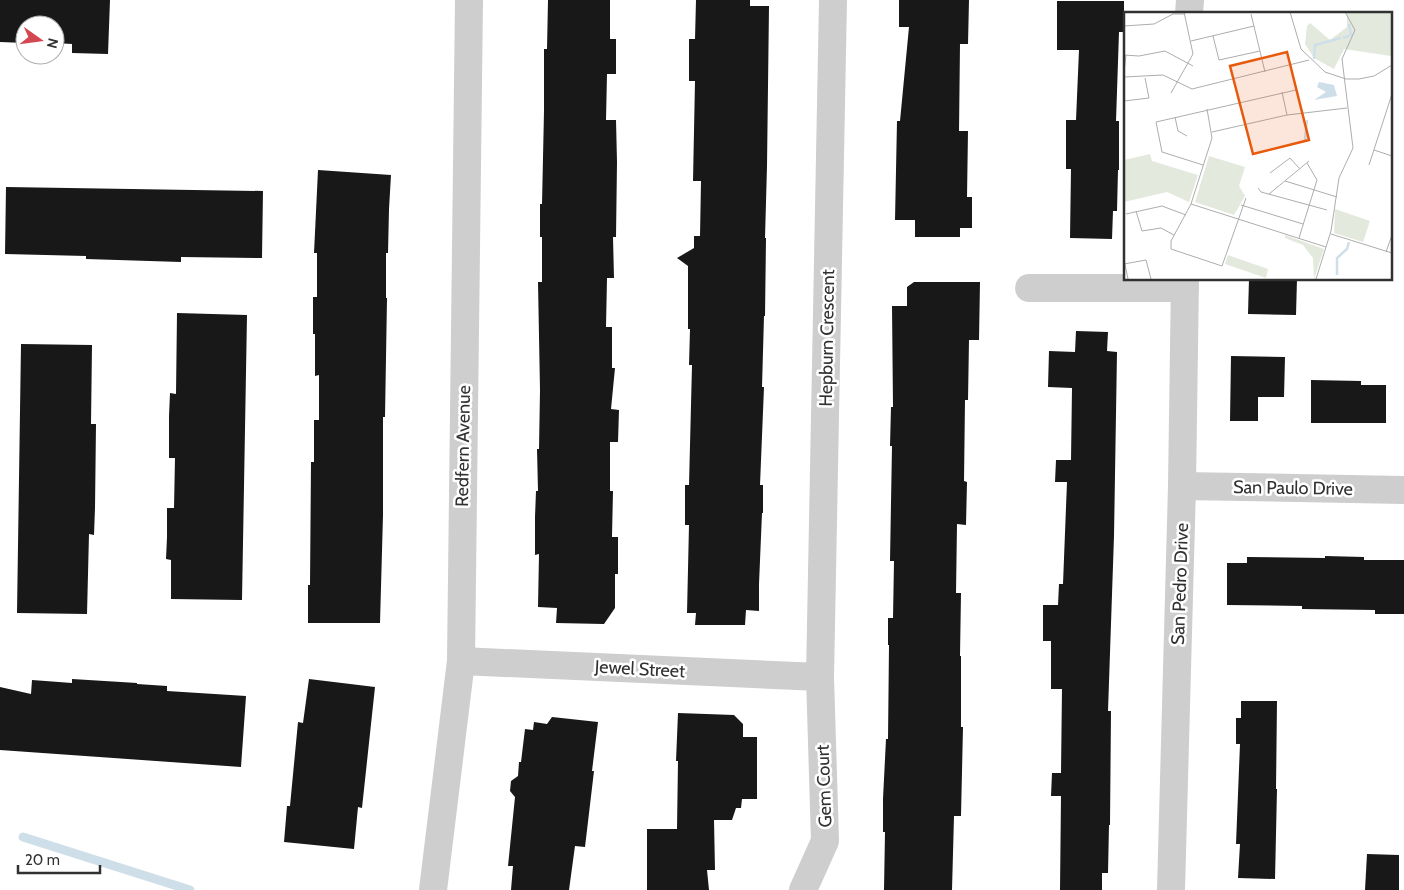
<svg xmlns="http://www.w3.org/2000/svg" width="1404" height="890" font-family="Cabin,sans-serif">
<rect width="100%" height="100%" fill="#fff"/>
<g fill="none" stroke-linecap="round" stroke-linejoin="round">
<path stroke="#cfdfe9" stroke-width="9" d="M 23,837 L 190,890"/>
</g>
<g fill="#181818">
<path d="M 0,0 L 110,0 L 108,54 L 72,53 L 72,44 L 55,43 L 55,25 L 25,25 L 25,43 L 0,42 Z"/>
<path d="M 548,0 L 610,0 L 610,39 L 616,39 L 616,74 L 607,74 L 606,120 L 616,120 L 617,162 L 616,237 L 613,237 L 614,278 L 607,278 L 606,327 L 612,327 L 612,368 L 615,368 L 611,409 L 619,410 L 618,442 L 610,442 L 610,491 L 613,491 L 612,537 L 618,537 L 618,574 L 615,574 L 615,608 L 604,624 L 556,623 L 557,608 L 538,607 L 539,554 L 535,555 L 535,517 L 536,491 L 538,491 L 537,449 L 539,449 L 540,390 L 538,282 L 542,282 L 542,237 L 540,237 L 540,204 L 542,204 L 544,111 L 544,49 L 547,49 Z"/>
<path d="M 696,0 L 750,0 L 750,6 L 769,6 L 767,166 L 765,238 L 766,238 L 765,316 L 764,316 L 762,387 L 764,387 L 760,485 L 763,485 L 763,513 L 762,513 L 759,584 L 759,611 L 746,610 L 745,625 L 695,625 L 696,613 L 687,613 L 689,525 L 685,525 L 685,485 L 689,485 L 692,365 L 689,365 L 690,329 L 688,329 L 688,266 L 677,258 L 694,248 L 694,236 L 700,236 L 701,181 L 693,181 L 695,81 L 689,81 L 689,39 L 695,39 Z"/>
<path d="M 899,0 L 969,0 L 968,44 L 960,44 L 959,131 L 968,131 L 967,197 L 972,197 L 972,228 L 960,228 L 960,237 L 915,237 L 915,220 L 895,220 L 897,121 L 900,121 L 909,27 L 899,27 Z"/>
<path d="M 1057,1 L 1124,1 L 1124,32 L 1119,32 L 1116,121 L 1119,121 L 1119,170 L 1118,170 L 1117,211 L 1113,211 L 1112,239 L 1070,238 L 1071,169 L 1066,169 L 1066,120 L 1076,120 L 1079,50 L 1057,50 Z"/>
<path d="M 318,170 L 391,175 L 389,209 L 388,253 L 386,253 L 386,298 L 387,298 L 385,417 L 383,417 L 383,515 L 380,623 L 308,623 L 308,585 L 310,585 L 311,462 L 314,462 L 314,420 L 319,420 L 319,375 L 315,376 L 315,334 L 313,334 L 313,297 L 317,297 L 317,253 L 314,253 Z"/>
<path d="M 6,187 L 263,191 L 262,258 L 181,257 L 181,262 L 86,259 L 86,256 L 5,254 Z"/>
<path d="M 1249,279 L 1297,279 L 1296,315 L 1248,314 Z"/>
<path d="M 914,282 L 980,282 L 979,340 L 969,340 L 968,400 L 965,400 L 964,481 L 967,482 L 966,525 L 957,524 L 956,593 L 961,593 L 960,656 L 961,656 L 961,727 L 963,727 L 961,816 L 954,816 L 952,890 L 884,890 L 885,832 L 883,832 L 883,799 L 886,739 L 888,739 L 889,645 L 888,645 L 888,618 L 893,618 L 894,561 L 890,561 L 892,446 L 890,446 L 891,407 L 893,407 L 892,306 L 907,306 L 907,287 Z"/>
<path d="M 177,313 L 247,315 L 242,600 L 171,599 L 171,560 L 166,559 L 167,537 L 167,508 L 174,508 L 175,458 L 169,458 L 169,416 L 170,393 L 176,394 Z"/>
<path d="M 1076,331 L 1108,332 L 1107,351 L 1117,352 L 1114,536 L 1108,711 L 1111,711 L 1110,825 L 1109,825 L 1108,873 L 1102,873 L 1102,890 L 1060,890 L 1061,796 L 1051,796 L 1052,773 L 1061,773 L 1062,689 L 1051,689 L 1051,641 L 1043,641 L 1043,605 L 1058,605 L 1059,584 L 1063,584 L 1067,482 L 1055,482 L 1056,460 L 1071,460 L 1072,388 L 1048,387 L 1049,351 L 1075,352 Z"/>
<path d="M 21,344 L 92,345 L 91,424 L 96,424 L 95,508 L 94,535 L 89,534 L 87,614 L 17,613 Z"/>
<path d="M 1231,356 L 1285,357 L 1284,397 L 1258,397 L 1258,421 L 1230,421 Z"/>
<path d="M 1311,380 L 1361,381 L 1361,385 L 1386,385 L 1386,423 L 1311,423 Z"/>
<path d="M 1325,556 L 1364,557 L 1364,560 L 1404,560 L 1404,614 L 1375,614 L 1375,610 L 1302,609 L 1302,606 L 1227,605 L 1227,563 L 1247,563 L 1247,557 L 1325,558 Z"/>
<path d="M 72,679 L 137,683 L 137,684 L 167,686 L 167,691 L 246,696 L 241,767 L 0,750 L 0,687 L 31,694 L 32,680 L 72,683 Z"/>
<path d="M 309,679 L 375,687 L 362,808 L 358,807 L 354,849 L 284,842 L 287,806 L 290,806 L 298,722 L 303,723 Z"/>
<path d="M 1241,701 L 1277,701 L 1276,789 L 1277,789 L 1275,879 L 1238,878 L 1240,844 L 1236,844 L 1240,744 L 1236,744 L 1236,718 L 1241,718 Z"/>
<path d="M 678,713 L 734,715 L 743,724 L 743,737 L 757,737 L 757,799 L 742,799 L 741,808 L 736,808 L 732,820 L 714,820 L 715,870 L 707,870 L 709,890 L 647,890 L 647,829 L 677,829 L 678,761 L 676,761 Z"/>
<path d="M 552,717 L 598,722 L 592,771 L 594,771 L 585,847 L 575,846 L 569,890 L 511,890 L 513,866 L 508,866 L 515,797 L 510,791 L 511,781 L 518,776 L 519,762 L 521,762 L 525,729 L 533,730 L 534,722 L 547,724 Z"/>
<path d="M 1367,854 L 1399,855 L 1399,890 L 1365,890 Z"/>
</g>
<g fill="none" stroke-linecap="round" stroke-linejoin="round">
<g stroke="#cecece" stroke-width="28">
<path d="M 1189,14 L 1190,0"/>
<path d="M 1029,288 L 1185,288"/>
<path d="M 1182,486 L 1404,490"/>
<path d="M 461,661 L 820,677"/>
<path d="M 433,890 L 461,661 L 469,0"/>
<path d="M 803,890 L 825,841 L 820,677 L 833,0"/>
<path d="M 1171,890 L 1182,486 L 1185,279"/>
</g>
</g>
<g text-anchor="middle" stroke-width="5" stroke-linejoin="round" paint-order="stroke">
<g font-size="18" fill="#313131" stroke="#fff">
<text transform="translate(827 338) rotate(-89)" y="6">Hepburn Crescent</text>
<text transform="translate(463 446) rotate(-89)" y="6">Redfern Avenue</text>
<text transform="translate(1293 488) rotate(1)" y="6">San Paulo Drive</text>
<text transform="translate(1180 584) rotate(-88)" y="6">San Pedro Drive</text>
<text transform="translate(640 669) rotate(3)" y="6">Jewel Street</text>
<text transform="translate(824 786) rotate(-92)" y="6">Gem Court</text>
</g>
</g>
<g transform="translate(1124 12)">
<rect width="268" height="268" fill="#fff"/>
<path d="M 223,0 L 267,0 L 267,44 L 220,37 L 210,57 L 190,46 L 181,32 L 183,14 L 186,11 L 206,28 L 223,15 ZM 26,142 L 28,149 L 74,163 L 65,190 L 43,180 L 0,190 L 0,148 ZM 85,144 L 121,155 L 115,174 L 121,184 L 110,203 L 71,190 ZM 211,197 L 246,209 L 239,230 L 210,221 ZM 161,223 L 200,237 L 190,267 L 189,246 L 179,233 L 161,226 ZM 104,243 L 144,257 L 142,266 L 101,252 Z" fill="#e3e9dd"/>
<path d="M 195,70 L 210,73 L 213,84 L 190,88 L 202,80 L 193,75 Z" fill="#cfdfe9"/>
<path fill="none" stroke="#cfdfe9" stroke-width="2.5" d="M 219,26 L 227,23 L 225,12M 190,47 L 191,33 L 217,26M 181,128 L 183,108M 213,263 L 213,246 L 223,237 L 225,230"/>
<path fill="none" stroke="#adadad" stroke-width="1" d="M 166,0 L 177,37 L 201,60 L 222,67 L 235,67 L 250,64 L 268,53M 127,2 L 141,60M 0,14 L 30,12 L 49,2 L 61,2M 89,24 L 95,48 L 136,39M 67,29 L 130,14M 0,43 L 15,44 L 41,39 L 69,54M 0,60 L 2,43M 0,65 L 39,63 L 68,77 L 185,48M 158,80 L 163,103M 47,81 L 69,42 L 60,0M 0,89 L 25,86 L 21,66M 83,97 L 88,126 L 67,192 L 202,235M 51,105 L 54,119 L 63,124M 88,120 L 163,103 L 223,96M 250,138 L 268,144M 79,153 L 38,140 L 32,110 L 172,78M 245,153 L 268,82M 146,161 L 166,146 L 176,157M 161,169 L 213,185M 134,176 L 137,180 L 203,198M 145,182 L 185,149M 67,192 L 47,229 L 47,237 L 98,254 L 122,186M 117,193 L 179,212M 12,199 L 18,219 L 37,216 L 50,223M 2,202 L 38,194 L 62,203M 207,222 L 268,241M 175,226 L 193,168 L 183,151M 262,240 L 268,223M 0,248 L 4,267M 0,252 L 22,248 L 27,267M 192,267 L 207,219 L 215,166 L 229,136 L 218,47 L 231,18 L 221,0"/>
<path fill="#e8590c" fill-opacity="0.15" stroke="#e8590c" stroke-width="2.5" d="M 163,40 L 185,128 L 129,142 L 106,54 Z"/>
<rect width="268" height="268" fill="none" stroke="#313131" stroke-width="2.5"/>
</g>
<g transform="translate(40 40) rotate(104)"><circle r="24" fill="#ffffff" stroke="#adadad"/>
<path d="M0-4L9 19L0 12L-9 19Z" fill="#d34750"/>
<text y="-8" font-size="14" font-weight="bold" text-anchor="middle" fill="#313131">N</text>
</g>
<path d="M18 865v8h82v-8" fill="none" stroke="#313131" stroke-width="2.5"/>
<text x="25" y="865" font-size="15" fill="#313131" stroke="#ffffff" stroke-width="4" paint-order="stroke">20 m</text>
</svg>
